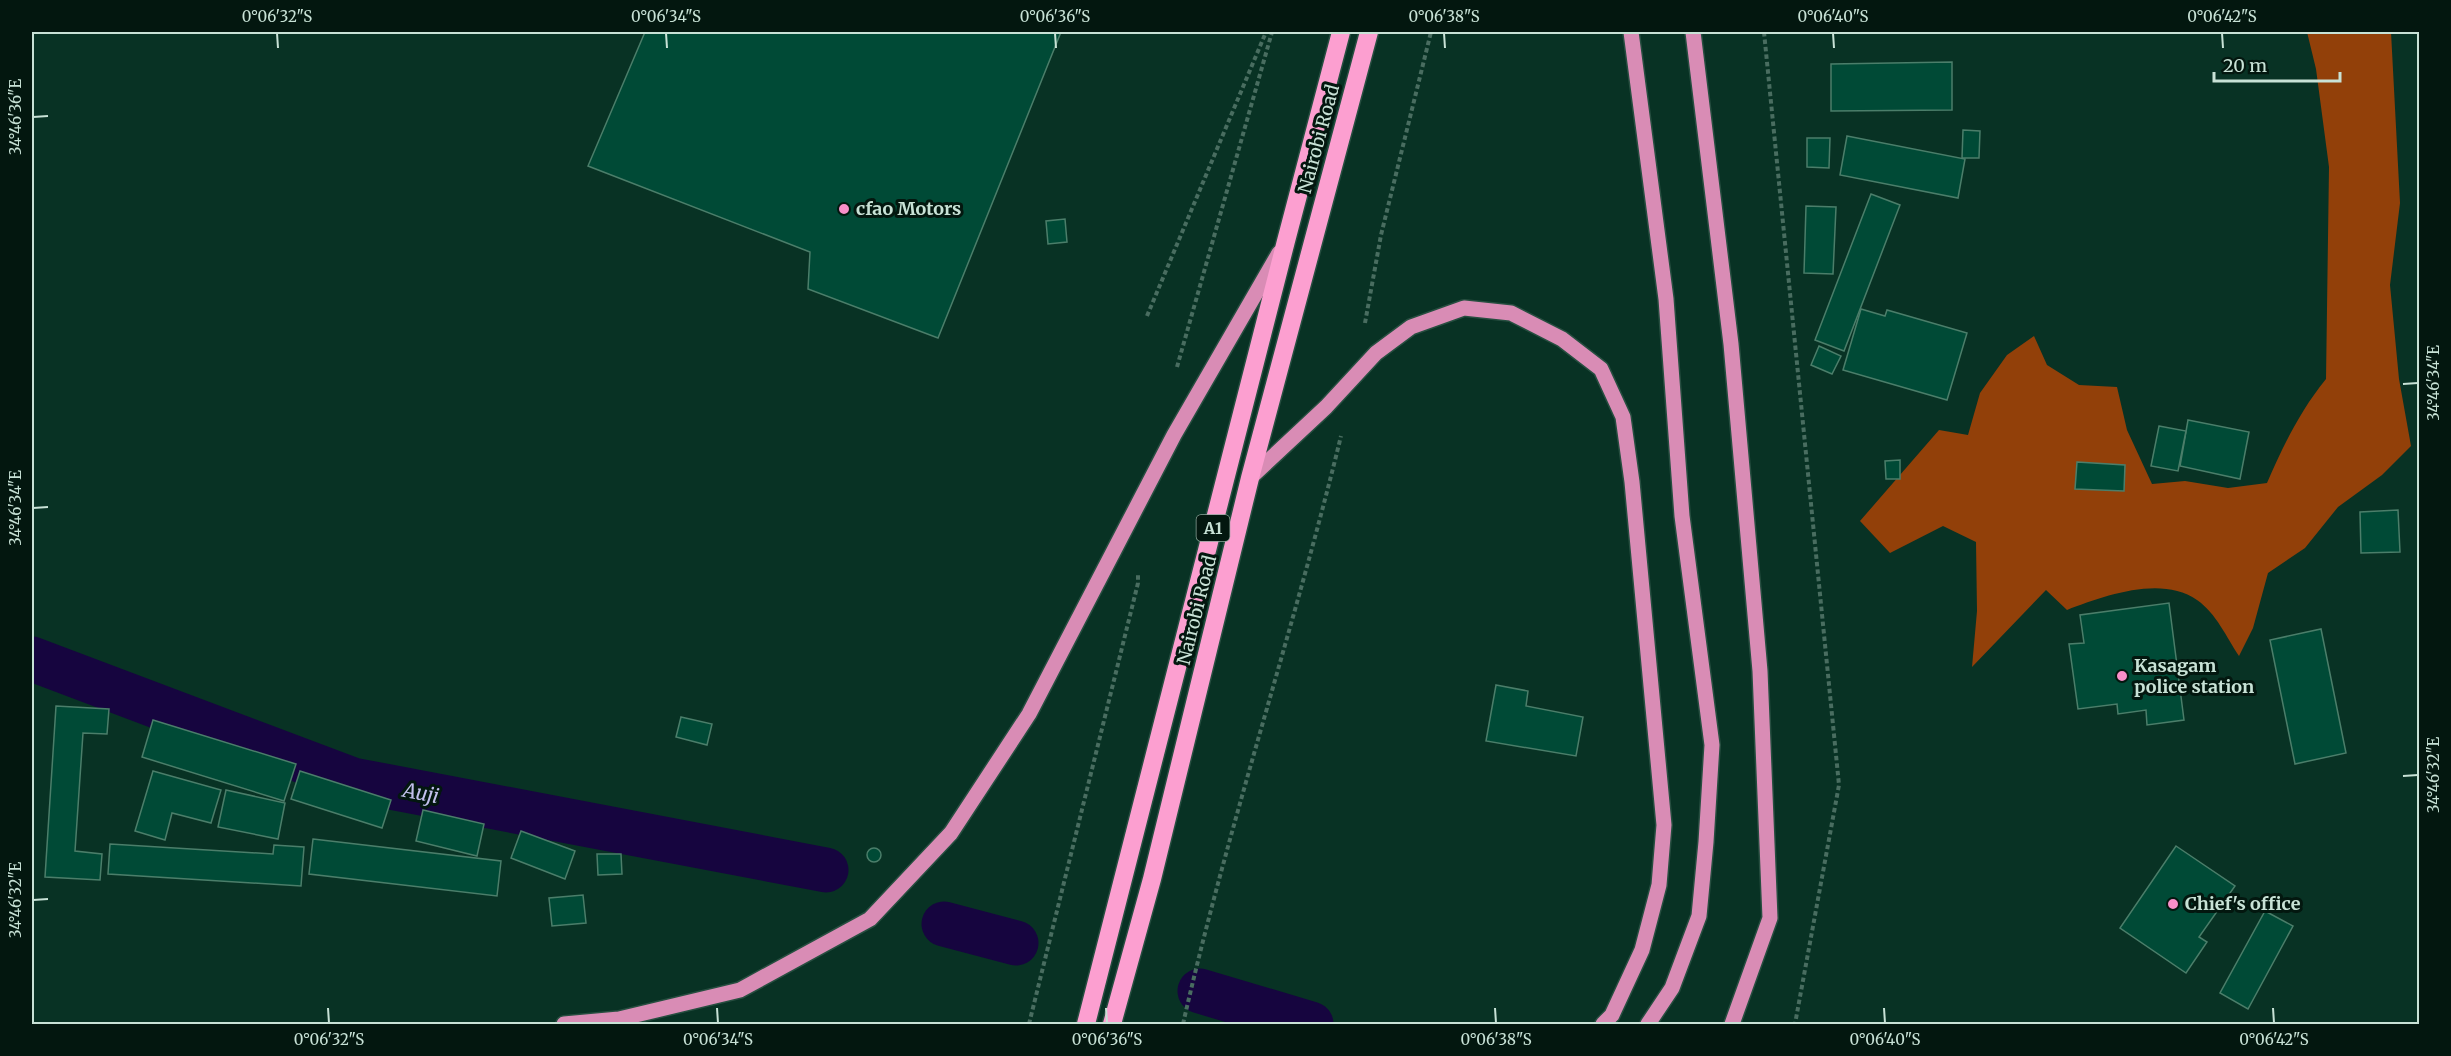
<svg xmlns="http://www.w3.org/2000/svg" width="2451" height="1056" font-family="Merriweather,serif">
<rect width="100%" height="100%" fill="#083224"/>
<path fill="#924009" d="M 2307,32 L 2391,32 L 2400,203 L 2390,285 L 2399,379 L 2411,446 L 2382,475 L 2338,507 L 2305,548 L 2268,573 L 2253,628 L 2239,656 C 2227,638 2216,613 2197,600 C 2161,575 2104,596 2067,610 L 2046,590 L 1972,667 L 1977,611 L 1976,542 L 1943,526 L 1890,553 L 1860,521 L 1939,430 L 1968,435 L 1980,393 L 2007,355 L 2034,336 L 2047,365 L 2079,385 L 2117,387 L 2127,430 L 2152,484 L 2185,481 L 2228,488 L 2267,483 C 2283,446 2300,411 2326,379 L 2329,167 L 2316,69 Z"/>
<g fill="none" stroke-linecap="round" stroke-linejoin="round">
<g stroke="#16053f" stroke-width="45">
<path d="M 32,659 L 353,780 L 826,870"/>
<path d="M 944,924 L 1016,943"/>
<path d="M 1200,991 L 1311,1024"/>
</g>
</g>
<g fill="#004a36" stroke="#4b7e6a" stroke-width="1.5">
<path d="M 645,32 L 1061,32 L 938,338 L 808,289 L 810,252 L 588,166 Z"/>
<path d="M 1952,62 L 1952,110 L 1831,111 L 1831,64 Z"/>
<path d="M 1963,130 L 1980,131 L 1979,158 L 1962,158 Z"/>
<path d="M 1847,136 L 1965,159 L 1958,198 L 1840,175 Z"/>
<path d="M 1807,138 L 1830,138 L 1829,168 L 1807,167 Z"/>
<path d="M 1871,194 L 1900,205 L 1844,351 L 1815,340 Z"/>
<path d="M 1806,206 L 1836,207 L 1833,274 L 1804,273 Z"/>
<path d="M 1065,219 L 1067,242 L 1048,244 L 1046,221 Z"/>
<path d="M 1861,309 L 1885,316 L 1887,310 L 1967,333 L 1947,400 L 1843,370 Z"/>
<path d="M 1819,346 L 1841,356 L 1832,374 L 1811,365 Z"/>
<path d="M 2188,420 L 2249,432 L 2240,479 L 2180,466 Z"/>
<path d="M 2159,426 L 2186,431 L 2178,471 L 2151,466 Z"/>
<path d="M 1900,460 L 1900,479 L 1886,479 L 1885,461 Z"/>
<path d="M 2077,462 L 2125,465 L 2124,491 L 2075,489 Z"/>
<path d="M 2398,510 L 2400,552 L 2361,553 L 2360,512 Z"/>
<path d="M 2169,603 L 2184,720 L 2147,725 L 2146,710 L 2118,714 L 2117,704 L 2078,709 L 2069,644 L 2084,643 L 2080,615 Z"/>
<path d="M 2321,629 L 2346,753 L 2295,764 L 2270,640 Z"/>
<path d="M 1496,685 L 1528,691 L 1526,706 L 1583,717 L 1576,756 L 1486,741 Z"/>
<path d="M 56,706 L 109,709 L 107,734 L 83,733 L 75,851 L 102,854 L 100,880 L 45,877 Z"/>
<path d="M 681,717 L 712,724 L 707,745 L 676,737 Z"/>
<path d="M 153,720 L 296,764 L 284,801 L 142,757 Z"/>
<path d="M 153,771 L 221,790 L 211,823 L 172,813 L 165,840 L 135,831 Z"/>
<path d="M 300,771 L 391,800 L 382,828 L 291,799 Z"/>
<path d="M 226,790 L 285,803 L 278,839 L 218,827 Z"/>
<path d="M 423,810 L 484,824 L 477,856 L 416,841 Z"/>
<path d="M 521,831 L 575,851 L 565,879 L 511,858 Z"/>
<path d="M 313,839 L 501,861 L 497,896 L 309,874 Z"/>
<path d="M 110,844 L 273,854 L 274,845 L 304,847 L 301,886 L 108,874 Z"/>
<path d="M 2176,846 L 2235,886 L 2199,937 L 2207,942 L 2186,973 L 2120,928 Z"/>
<circle cx="874" cy="855" r="7"/>
<path d="M 597,854 L 621,854 L 622,874 L 598,875 Z"/>
<path d="M 583,895 L 586,923 L 552,926 L 549,898 Z"/>
<path d="M 2265,911 L 2293,926 L 2248,1009 L 2220,993 Z"/>
</g>
<g fill="none" stroke-linecap="round" stroke-linejoin="round">
<g stroke="#274e40" stroke-width="18">
<g id="major">
<path d="M 1631,32 L 1666,299 L 1682,516 L 1712,745 L 1706,842 L 1699,916 L 1672,988 L 1648,1024"/>
<path d="M 1693,32 L 1731,344 L 1760,671 L 1770,918 L 1732,1024"/>
<path d="M 1250,478 L 1326,407 L 1376,353 L 1411,327 L 1464,308 L 1511,313 L 1562,339 L 1601,369 L 1623,417 L 1632,482 L 1664,825 L 1659,885 L 1642,950 L 1612,1015 L 1603,1024"/>
<path d="M 564,1024 L 619,1019 L 740,990 L 870,919 L 951,833 L 1029,714 L 1174,435 L 1279,253"/>
</g>
</g>
<g stroke="#274e40" stroke-width="21">
<g id="highway">
<path d="M 1086,1024 L 1286,241 L 1341,32"/>
<path d="M 1112,1024 L 1152,879 L 1250,478 L 1369,32"/>
</g>
</g>
<g stroke="#496d60" stroke-width="4" stroke-dasharray="4.5 3" stroke-linecap="butt">
<path d="M 1764,32 L 1839,785 L 1795,1024"/>
<path d="M 1147,316 L 1266,32"/>
<path d="M 1365,323 L 1381,235 L 1431,32"/>
<path d="M 1177,367 L 1272,32"/>
<path d="M 1029,1024 L 1138,583 L 1138,573"/>
<path d="M 1183,1024 C 1228,826 1293,633 1341,436"/>
</g>
<use href="#major" stroke="#d98cb5" stroke-width="15"/>
<use href="#highway" stroke="#fc9fd0" stroke-width="18"/>
</g>
<path fill="none" stroke="#c8e2d6" stroke-width="2" d="M 277,33 L 278,48M 666,33 L 667,48M 1055,33 L 1056,48M 1444,33 L 1445,48M 1833,33 L 1834,48M 2222,33 L 2223,48M 33,117 L 48,116M 2403,384 L 2418,383M 33,508 L 48,507M 2403,776 L 2418,775M 33,900 L 48,899M 328,1008 L 329,1023M 717,1008 L 718,1023M 1106,1008 L 1107,1023M 1495,1008 L 1496,1023M 1884,1008 L 1885,1023M 2273,1008 L 2274,1023"/>
<g fill="#f98fc9" stroke="#03170f" stroke-width="2">
<circle cx="844" cy="209" r="6"/>
<circle cx="2122" cy="676" r="6"/>
<circle cx="2173" cy="904" r="6"/>
</g>
<g text-anchor="middle" stroke-width="6" stroke-linejoin="round" paint-order="stroke">
<rect fill="#03170f" stroke="#8da59a" stroke-width="1.5" x="1196.5" y="515" width="33" height="26" rx="4.5"/>
<g font-size="16" font-weight="bold" fill="#c8e2d6">
<text x="1213" y="534">A1</text>
</g>
<g font-size="18" fill="#c8e2d6" stroke="#03170f">
<text transform="translate(1319 139) rotate(-75)" y="6">Nairobi Road</text>
<text transform="translate(1197 610) rotate(-76)" y="6">Nairobi Road</text>
</g>
<g font-size="18" font-weight="bold" fill="#c8e2d6" stroke="#03170f" text-anchor="start">
<text x="856" y="215">cfao Motors</text>
<text x="2134" y="672">Kasagam<tspan x="2134" dy="21">police station</tspan></text>
<text x="2185" y="910">Chief's office</text>
</g>
<g font-size="20" font-style="italic" fill="#c2c0ec" stroke="#03170f">
<text transform="translate(421 793) rotate(11)" y="7">Auji</text>
</g>
</g>
<rect width="2451" height="1056" fill="none" stroke="#03170f" stroke-width="66"/>
<path d="M2214 72v9h126v-9" fill="none" stroke="#c8e2d6" stroke-width="3"/>
<text x="2223" y="72" font-size="18" fill="#c8e2d6" stroke="#03170f" stroke-width="4.5" paint-order="stroke">20 m</text>
<rect x="33" y="33" width="2385" height="990" fill="none" stroke="#c8e2d6" stroke-width="2"/>
<g font-size="15" text-anchor="middle" fill="#c8e2d6">
<text x="277" y="22">0°06'32"S</text>
<text x="666" y="22">0°06'34"S</text>
<text x="1055" y="22">0°06'36"S</text>
<text x="1444" y="22">0°06'38"S</text>
<text x="1833" y="22">0°06'40"S</text>
<text x="2222" y="22">0°06'42"S</text>
<text transform="translate(16 117) rotate(-90)" y="5">34°46'36"E</text>
<text transform="translate(2434 383) rotate(-90)" y="5">34°46'34"E</text>
<text transform="translate(16 508) rotate(-90)" y="5">34°46'34"E</text>
<text transform="translate(2434 775) rotate(-90)" y="5">34°46'32"E</text>
<text transform="translate(16 900) rotate(-90)" y="5">34°46'32"E</text>
<text x="329" y="1045">0°06'32"S</text>
<text x="718" y="1045">0°06'34"S</text>
<text x="1107" y="1045">0°06'36"S</text>
<text x="1496" y="1045">0°06'38"S</text>
<text x="1885" y="1045">0°06'40"S</text>
<text x="2274" y="1045">0°06'42"S</text>
</g>
</svg>
